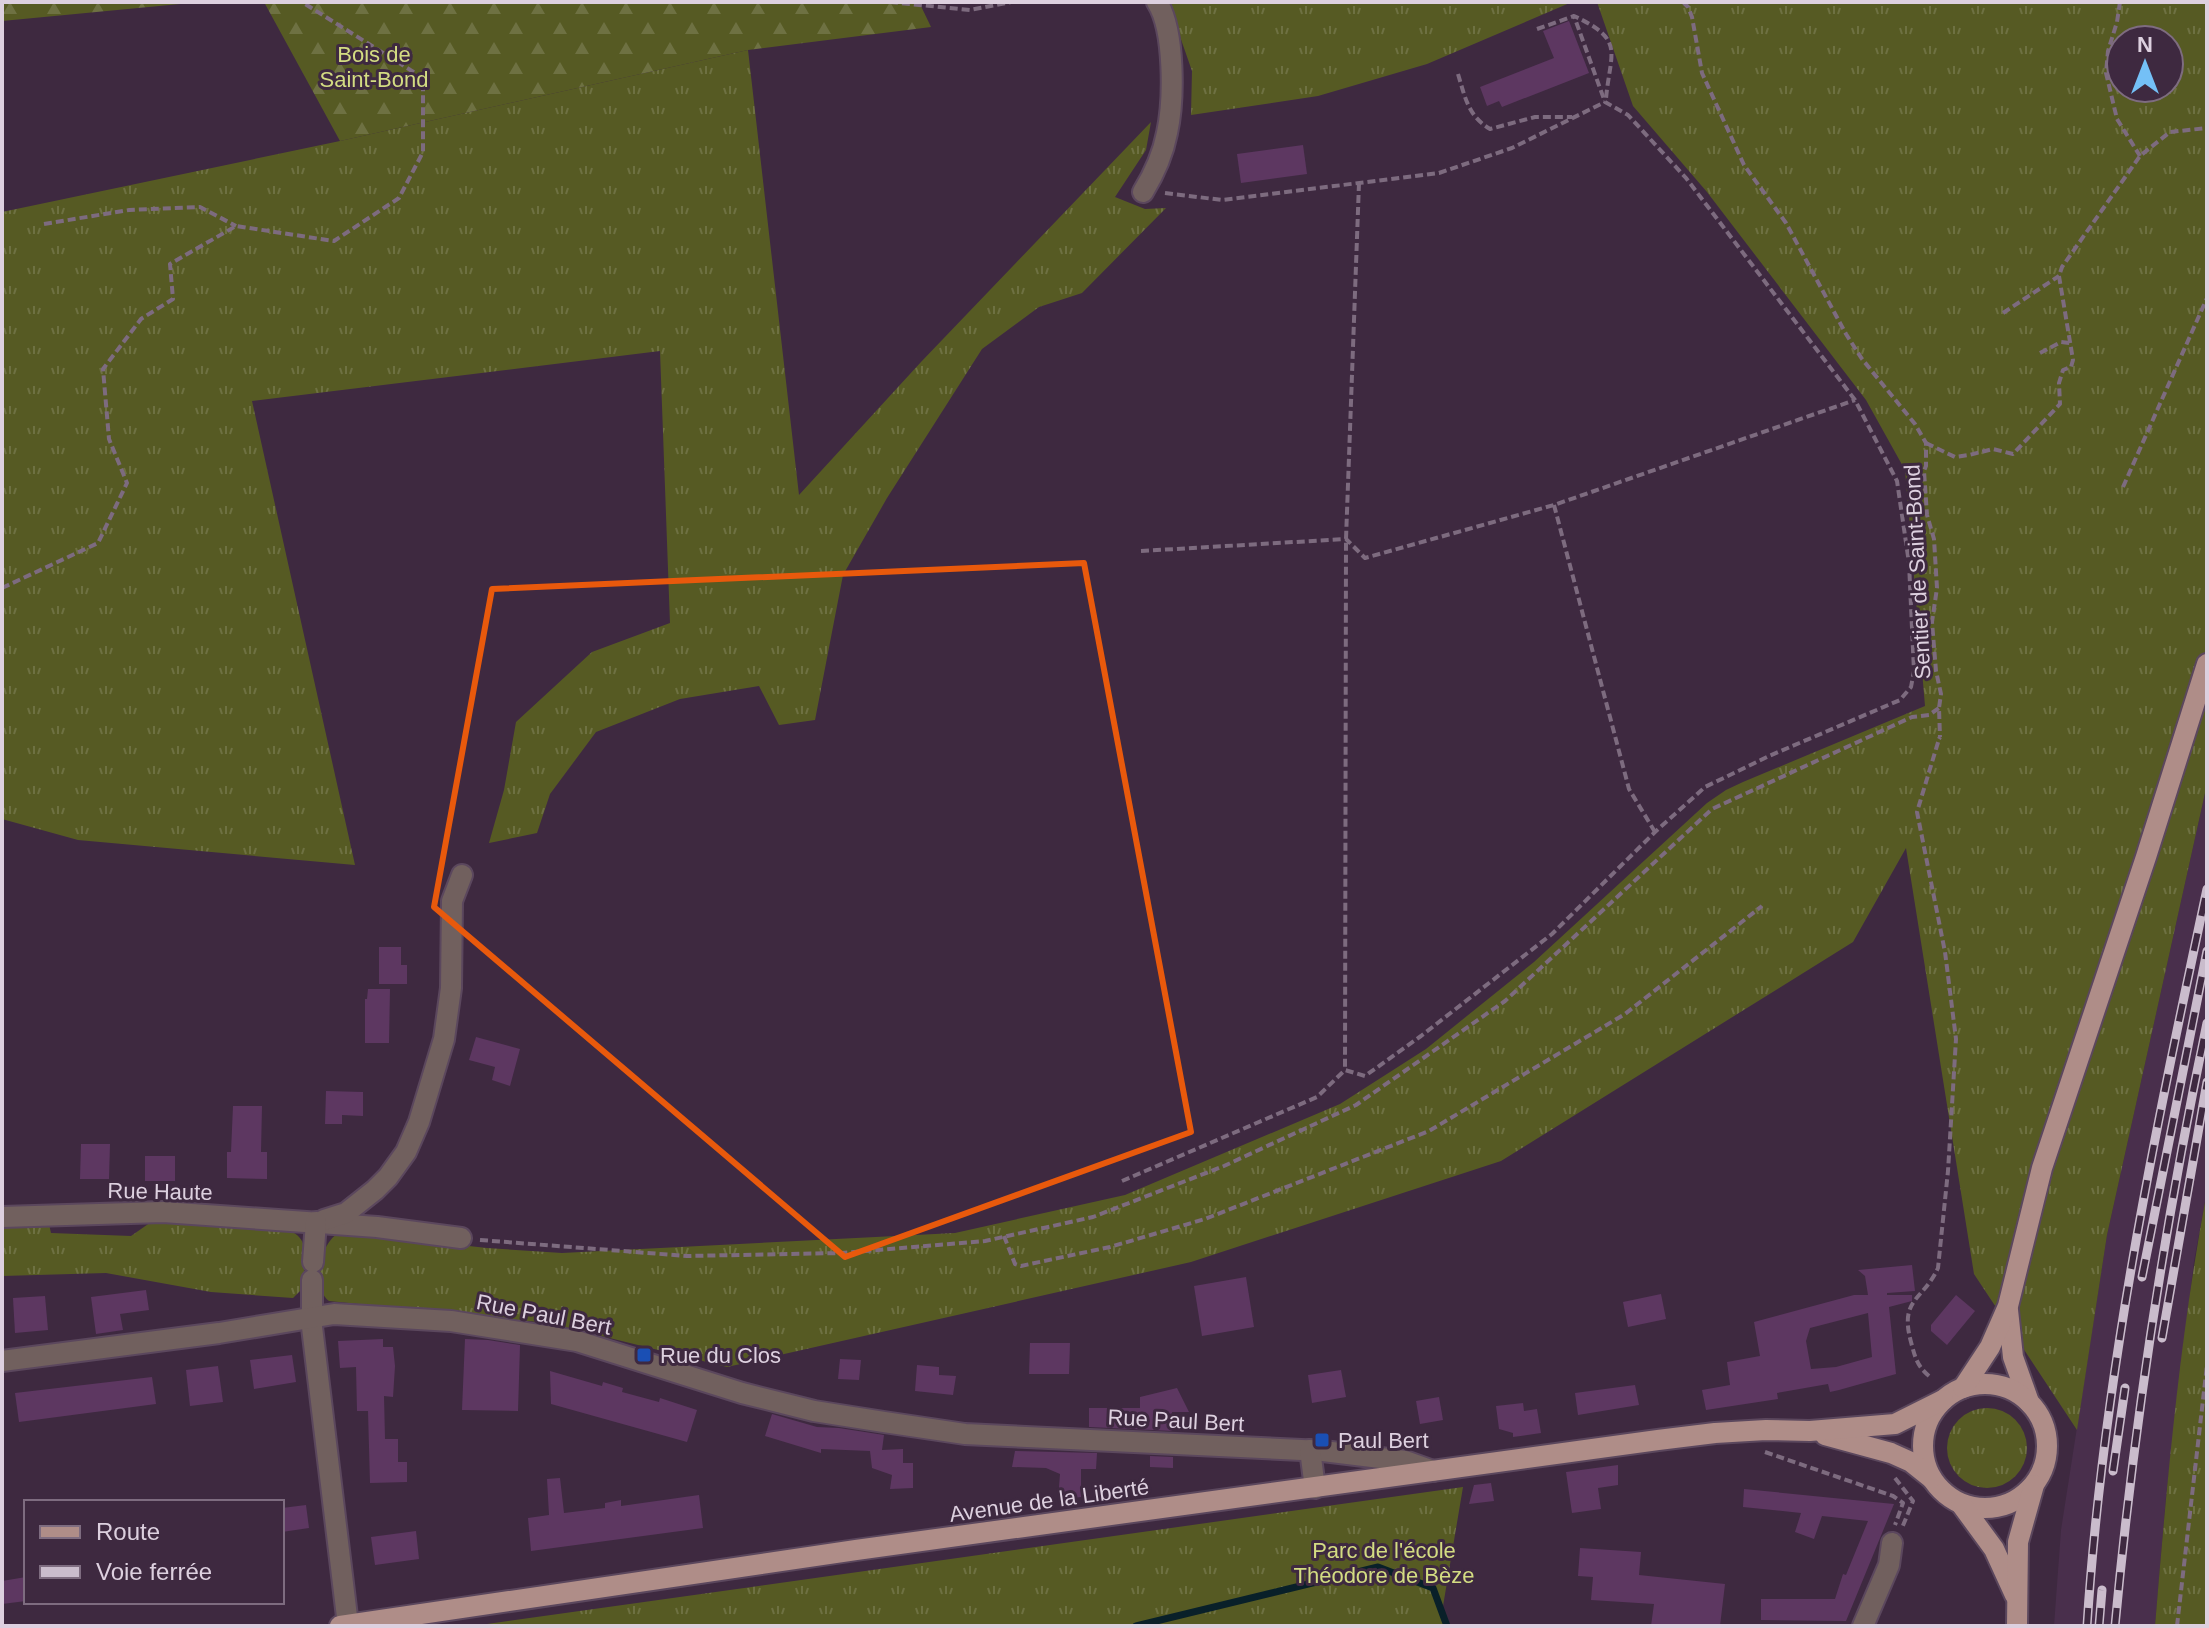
<svg xmlns="http://www.w3.org/2000/svg" width="2209" height="1628" font-family="Arial,sans-serif">
<defs>
<pattern id="grass-tufts" width="24" height="20" patternUnits="userSpaceOnUse" patternTransform="scale(2)"><rect width="24" height="20" fill="#565a23"/><path d="M3 7l-1-3M5 7V3M7 7l1-3M15 17l-1-3M17 17v-4M19 17l1-3" fill="none" stroke="#6e7142"/></pattern>
<pattern id="forest-firs" width="22" height="20" patternUnits="userSpaceOnUse" patternTransform="scale(2)"><rect width="22" height="20" fill="#565a23"/><path d="M5 1l3.5 6h-7zM16 11l3.5 6h-7z" fill="#6e7142"/></pattern>
</defs>
<rect width="100%" height="100%" fill="#3e2940"/>
<path fill="#492f4c" d="M 2207,784 L 2207,1191 L 2194,1261 L 2166,1497 L 2155,1626 L 2054,1626 L 2061,1530 L 2107,1235 Z"/>
<g fill="url(#grass-tufts)" fill-rule="evenodd">
<path d="M 1168,2 L 1572,2 L 1427,64 L 1318,96 L 1191,115 L 1192,71 Z"/>
<path d="M 1597,2 L 2207,2 L 2207,784 L 2107,1235 L 2077,1430 L 1974,1274 L 1906,848 L 1853,942 L 1501,1161 L 1191,1262 L 727,1367 L 549,1323 L 329,1301 C 311,1287 320,1240 341,1232 L 487,1248 L 562,1253 L 955,1233 L 1125,1195 L 1340,1104 L 1426,1049 L 1534,962 L 1707,803 L 1726,790 L 1743,782 L 1925,706 L 1905,470 L 1866,400 L 1707,192 L 1633,106 ZM 2121,40 L 2169,40 L 2169,88 L 2121,88 Z"/>
<path d="M 748,50 L 799,495 L 921,362 L 1151,122 L 1146,150 L 1115,197 L 1145,209 L 1166,208 L 1082,293 L 1039,307 L 982,349 L 887,498 L 843,575 L 815,720 L 779,725 L 759,686 L 680,699 L 596,732 L 550,794 L 537,833 L 489,843 L 504,790 L 516,722 L 592,652 L 670,623 L 660,351 L 252,401 L 355,865 L 78,840 L 2,819 L 2,212 L 340,141 Z"/>
<path d="M 2207,1191 L 2207,1626 L 2155,1626 C 2167,1480 2180,1334 2207,1191 Z"/>
<path d="M 48,1220 L 51,1233 L 131,1236 L 154,1220 L 281,1228 C 287,1230 295,1232 299,1237 C 310,1248 303,1275 302,1289 L 293,1298 L 211,1292 L 106,1273 L 2,1276 L 2,1226 Z"/>
<circle cx="1987" cy="1448" r="40"/>
<path d="M 1463,1487 L 1442,1612 L 1447,1626 L 473,1626 Z"/>
</g>
<g fill="url(#forest-firs)">
<path d="M 2,2 L 201,2 L 2,21 Z"/>
<path d="M 264,2 L 919,2 L 931,27 L 748,50 L 340,141 Z"/>
</g>
<g fill="none" stroke-linecap="round" stroke-linejoin="round">
<path stroke="#092029" stroke-width="7" d="M 1136,1626 L 1378,1567 L 1433,1588 L 1447,1626"/>
</g>
<g fill="#5d3761" fill-rule="evenodd">
<path d="M 1569,21 L 1589,73 L 1502,107 L 1499,101 L 1487,106 L 1480,87 L 1554,58 L 1543,31 Z"/>
<path d="M 1303,145 L 1307,174 L 1241,183 L 1237,154 Z"/>
<path d="M 379,947 L 401,947 L 401,965 L 407,965 L 407,984 L 379,984 Z"/>
<path d="M 368,989 L 390,989 L 389,1043 L 365,1043 L 365,999 L 367,999 Z"/>
<path d="M 476,1037 L 520,1049 L 510,1086 L 492,1080 L 495,1067 L 469,1060 Z"/>
<path d="M 326,1091 L 363,1092 L 363,1116 L 342,1115 L 342,1124 L 325,1124 Z"/>
<path d="M 233,1106 L 262,1106 L 261,1152 L 267,1152 L 267,1179 L 227,1178 L 227,1152 L 231,1152 Z"/>
<path d="M 81,1144 L 110,1144 L 109,1179 L 80,1179 Z"/>
<rect x="145" y="1156" width="30" height="25"/>
<path d="M 1912,1265 L 1915,1291 L 1887,1293 L 1887,1295 L 1912,1295 L 1912,1301 L 1889,1307 L 1896,1374 L 1839,1390 L 1830,1392 L 1828,1384 L 1777,1393 L 1778,1399 L 1706,1410 L 1702,1390 L 1730,1385 L 1727,1362 L 1760,1356 L 1754,1322 L 1854,1295 L 1868,1295 L 1865,1276 L 1858,1270 ZM 1868,1313 L 1872,1357 L 1836,1367 L 1811,1369 L 1806,1341 L 1810,1328 Z"/>
<path d="M 1246,1277 L 1254,1327 L 1202,1336 L 1194,1286 Z"/>
<path d="M 146,1290 L 149,1310 L 120,1314 L 123,1330 L 96,1334 L 91,1297 Z"/>
<path d="M 1661,1294 L 1666,1319 L 1628,1327 L 1623,1302 Z"/>
<path d="M 1956,1295 L 1975,1311 L 1947,1345 L 1931,1331 L 1931,1325 Z"/>
<path d="M 45,1296 L 48,1330 L 15,1333 L 13,1298 Z"/>
<path d="M 383,1339 L 383,1347 L 393,1347 L 395,1366 L 393,1397 L 384,1396 L 385,1439 L 398,1439 L 398,1462 L 407,1462 L 407,1482 L 370,1483 L 368,1411 L 357,1411 L 356,1367 L 340,1368 L 338,1341 Z"/>
<path d="M 465,1339 L 488,1340 L 520,1345 L 518,1411 L 462,1410 Z"/>
<path d="M 1030,1343 L 1070,1343 L 1069,1374 L 1029,1374 Z"/>
<path d="M 292,1355 L 296,1382 L 254,1389 L 250,1360 Z"/>
<path d="M 840,1359 L 861,1360 L 859,1380 L 838,1379 Z"/>
<path d="M 917,1365 L 939,1367 L 939,1375 L 956,1376 L 953,1395 L 915,1391 Z"/>
<path d="M 218,1366 L 223,1402 L 190,1406 L 186,1370 Z"/>
<path d="M 1341,1370 L 1346,1397 L 1312,1403 L 1308,1375 Z"/>
<path d="M 550,1371 L 602,1386 L 603,1382 L 623,1388 L 622,1392 L 659,1402 L 660,1398 L 697,1410 L 687,1442 L 551,1404 Z"/>
<path d="M 152,1377 L 156,1404 L 19,1422 L 15,1393 Z"/>
<path d="M 1635,1385 L 1639,1405 L 1578,1415 L 1575,1393 Z"/>
<path d="M 1177,1388 L 1189,1412 L 1172,1412 L 1173,1431 L 1089,1427 L 1089,1408 L 1140,1408 L 1140,1397 Z"/>
<path d="M 1439,1397 L 1443,1420 L 1420,1424 L 1416,1401 Z"/>
<path d="M 1523,1403 L 1524,1411 L 1537,1409 L 1541,1433 L 1513,1437 L 1513,1433 L 1499,1429 L 1496,1406 Z"/>
<path d="M 772,1414 L 817,1427 L 839,1428 L 884,1435 L 882,1450 L 903,1449 L 903,1463 L 913,1463 L 913,1488 L 890,1489 L 892,1475 L 872,1468 L 870,1451 L 821,1449 L 821,1453 L 765,1436 Z"/>
<path d="M 1015,1451 L 1097,1453 L 1096,1469 L 1081,1469 L 1081,1497 L 1058,1500 L 1060,1474 L 1046,1468 L 1012,1467 Z"/>
<path d="M 1150,1456 L 1173,1457 L 1173,1468 L 1150,1467 Z"/>
<path d="M 1618,1465 L 1618,1485 L 1598,1488 L 1601,1509 L 1572,1513 L 1566,1472 Z"/>
<path d="M 560,1478 L 564,1513 L 605,1508 L 605,1503 L 621,1500 L 621,1506 L 699,1495 L 703,1528 L 531,1551 L 528,1518 L 549,1515 L 547,1479 Z"/>
<path d="M 1491,1483 L 1494,1501 L 1469,1504 L 1474,1485 Z"/>
<path d="M 1744,1489 L 1894,1504 L 1846,1621 L 1761,1620 L 1761,1599 L 1835,1599 L 1843,1574 L 1846,1575 L 1868,1521 L 1822,1516 L 1814,1539 L 1795,1532 L 1801,1513 L 1743,1507 Z"/>
<path d="M 306,1505 L 309,1528 L 282,1532 L 282,1508 Z"/>
<path d="M 416,1531 L 419,1559 L 375,1565 L 371,1537 Z"/>
<path d="M 1580,1548 L 1641,1552 L 1639,1575 L 1725,1584 L 1720,1626 L 1651,1626 L 1654,1604 L 1591,1600 L 1593,1577 L 1578,1576 Z"/>
<path d="M 26,1577 L 26,1601 L 2,1604 L 2,1581 Z"/>
</g>
<g fill="none" stroke-linecap="round" stroke-linejoin="round">
<g stroke="#5b475d" stroke-width="24">
<g id="minor">
<path d="M 1143,192 C 1154,174 1163,154 1167,133 C 1174,101 1175,30 1157,2"/>
<path d="M 2,1217 L 163,1212 L 377,1227 L 461,1238"/>
<path d="M 324,1220 L 346,1213 L 375,1190 L 388,1177 L 406,1152 L 419,1122 L 444,1039 L 451,988 L 452,901 L 462,875"/>
<path d="M 313,1262 L 316,1222"/>
<path d="M 312,1280 L 312,1327 L 348,1625"/>
<path d="M 2,1361 L 219,1333 L 334,1314 L 451,1321 L 577,1341 L 742,1393 L 814,1411 L 884,1422 L 965,1434 L 1323,1451 L 1405,1461 L 1433,1471"/>
<path d="M 1310,1450 L 1315,1488"/>
<path d="M 1863,1626 L 1889,1565 L 1892,1543"/>
</g>
</g>
<g stroke="#5b475d" stroke-width="24">
<g id="major">
<path d="M 2008,1310 L 2013,1357 L 2029,1402"/>
<circle cx="1985" cy="1446" r="62"/>
<path d="M 1963,1388 L 1990,1347 L 2008,1306 L 2042,1168 L 2146,857 L 2207,664"/>
<path d="M 1825,1435 L 1891,1453 L 1911,1462 L 1931,1478"/>
<path d="M 1961,1504 L 1994,1549 L 2015,1595"/>
<path d="M 340,1626 L 856,1550 L 1658,1440 L 1715,1433 L 1766,1430 L 1810,1431 L 1895,1424 L 1943,1400"/>
<path d="M 2017,1626 L 2018,1542 L 2034,1485"/>
</g>
</g>
<g stroke="#7d6b7f" stroke-width="4" stroke-dasharray="8 4" stroke-linecap="butt">
<path d="M 457,2 L 517,2"/>
<path d="M 890,2 L 970,10 L 1011,2"/>
<path d="M 1683,2 L 1688,7 L 1692,17 L 1702,73 L 1744,165 L 1786,223 L 1846,334 L 1862,359 L 1915,424 L 1926,443 L 1926,466 L 1924,471 L 1927,515 L 1934,539 L 1937,588 L 1932,622 L 1936,671 L 1941,694 L 1939,708 L 1940,737"/>
<path d="M 2120,2 L 2117,22 L 2108,51 L 2106,73 L 2117,119 L 2140,156"/>
<path d="M 1537,29 L 1574,16 C 1626,40 1610,52 1606,99"/>
<path d="M 1458,74 C 1465,97 1468,116 1490,129 L 1535,117 L 1572,117"/>
<path d="M 1359,183 L 1346,539 L 1345,1070 L 1365,1076 L 1421,1036 L 1552,934 L 1655,832 L 1705,787 L 1769,756 L 1900,700 L 1911,687 L 1914,671 L 1909,563 L 1897,481 L 1855,400 L 1686,178 L 1628,115 L 1605,102 L 1574,16"/>
<path d="M 1165,193 L 1222,200 L 1439,173 L 1512,148 L 1605,102"/>
<path d="M 44,224 L 129,210 L 200,207 L 236,226"/>
<path d="M 2003,313 L 2059,276"/>
<path d="M 2040,353 L 2061,342 L 2070,343"/>
<path d="M 1926,443 L 1955,457 L 1969,455 L 1993,449 L 2013,454 L 2060,404 L 2059,383 L 2063,370 L 2071,367 L 2073,360 L 2059,276 L 2062,267 L 2140,156 L 2170,132 L 2207,128"/>
<path d="M 2123,487 L 2207,298"/>
<path d="M 1554,505 L 1629,789 L 1655,832"/>
<path d="M 1141,551 L 1346,539 L 1365,558 L 1554,505 L 1855,400"/>
<path d="M 2,588 L 98,543 L 127,483 L 109,439 L 103,369 L 141,319 L 173,299 L 170,264 L 236,226 L 334,241 L 399,198 L 423,152 L 423,78 L 302,2"/>
<path d="M 1122,1181 L 1317,1097 L 1345,1070"/>
<path d="M 1004,1236 L 1015,1264 L 1021,1266 L 1110,1247 L 1205,1219 L 1429,1131 L 1625,1014 L 1762,906"/>
<path d="M 480,1240 L 687,1256 L 842,1253 L 985,1241 L 1093,1217 L 1224,1166 L 1356,1105 L 1505,1001 L 1712,809 L 1912,717 L 1929,715 L 1939,708"/>
<path d="M 1929,1376 C 1917,1366 1915,1357 1911,1342 C 1899,1298 1923,1301 1938,1268 L 1948,1171 L 1956,1039 L 1945,952 L 1917,812 L 1939,739"/>
<path d="M 1765,1452 L 1893,1496 L 1903,1503 L 1895,1525"/>
<path d="M 1895,1478 L 1913,1501 L 1902,1528"/>
<path d="M 2177,1626 L 2207,1365"/>
</g>
<use href="#minor" stroke="#71605e" stroke-width="20"/>
<use href="#major" stroke="#af8d88" stroke-width="20"/>
<g stroke="#cabccc" stroke-width="9">
<g id="rail">
<path d="M 2142,1277 L 2207,951"/>
<path d="M 2162,1338 L 2207,1082"/>
<path d="M 2113,1471 L 2125,1388"/>
<path d="M 2087,1626 C 2103,1377 2155,1132 2207,889"/>
<path d="M 2099,1626 L 2102,1590"/>
<path d="M 2115,1626 C 2134,1423 2165,1222 2207,1023"/>
</g>
</g>
<use href="#rail" stroke="#3e2940" stroke-width="6" stroke-dasharray="18" stroke-linecap="butt"/>
<path stroke="#7d6b7f" stroke-width="4" stroke-dasharray="8 4" stroke-linecap="butt" d="M 1939,739 L 1940,737"/>
</g>
<path fill="none" stroke="#e8590c" stroke-width="6" stroke-linejoin="round" d="M 1084,563 L 1191,1132 L 845,1257 L 434,907 L 492,589 Z"/>
<g fill="#1a4fb4" stroke="#3e2940" stroke-width="3">
<rect x="636" y="1347" width="16" height="16" rx="4"/>
<rect x="1314" y="1432" width="16" height="16" rx="4"/>
</g>
<g text-anchor="middle" stroke-width="6" stroke-linejoin="round" paint-order="stroke">
<g font-size="22" fill="#d3dc82" stroke="#3e2940">
<text x="374" y="62">Bois de<tspan x="374" dy="25">Saint-Bond</tspan></text>
<text x="1384" y="1558">Parc de l'école<tspan x="1384" dy="25">Théodore de Bèze</tspan></text>
</g>
<g font-size="22" fill="#ddd0df" stroke="#3e2940">
<text transform="translate(1917 572) rotate(-93)" y="8">Sentier de Saint-Bond</text>
<text transform="translate(160 1191) rotate(1)" y="8">Rue Haute</text>
<text transform="translate(544 1314) rotate(11)" y="8">Rue Paul Bert</text>
<text transform="translate(1176 1420) rotate(3)" y="8">Rue Paul Bert</text>
<text transform="translate(1049 1500) rotate(-8)" y="8">Avenue de la Liberté</text>
</g>
<g font-size="22" fill="#ddd0df" stroke="#3e2940" text-anchor="start">
<text x="660" y="1363">Rue du Clos</text>
<text x="1338" y="1448">Paul Bert</text>
</g>
</g>
<rect width="2209" height="1628" fill="none" stroke="#ddd0df" stroke-width="8"/>
<rect x="24" y="1500" width="260" height="104" fill="#3e2940" stroke="#7e6c80" stroke-width="2"/>
<rect x="40" y="1526" width="40" height="12" fill="#af8d88" stroke="#7e6c80" stroke-width="2"/>
<text x="96" y="1540" font-size="24" fill="#ddd0df">Route</text>
<rect x="40" y="1566" width="40" height="12" fill="#cabccc" stroke="#7e6c80" stroke-width="2"/>
<text x="96" y="1580" font-size="24" fill="#ddd0df">Voie ferrée</text>
<g transform="translate(2145 64)"><circle r="38" fill="#3e2940" stroke="#7e6c80" stroke-width="2"/>
<path d="M0-6L14 30L0 20L-14 30Z" fill="#74c0f6"/>
<text y="-12" font-size="22" font-weight="bold" text-anchor="middle" fill="#ddd0df">N</text>
</g>
</svg>
